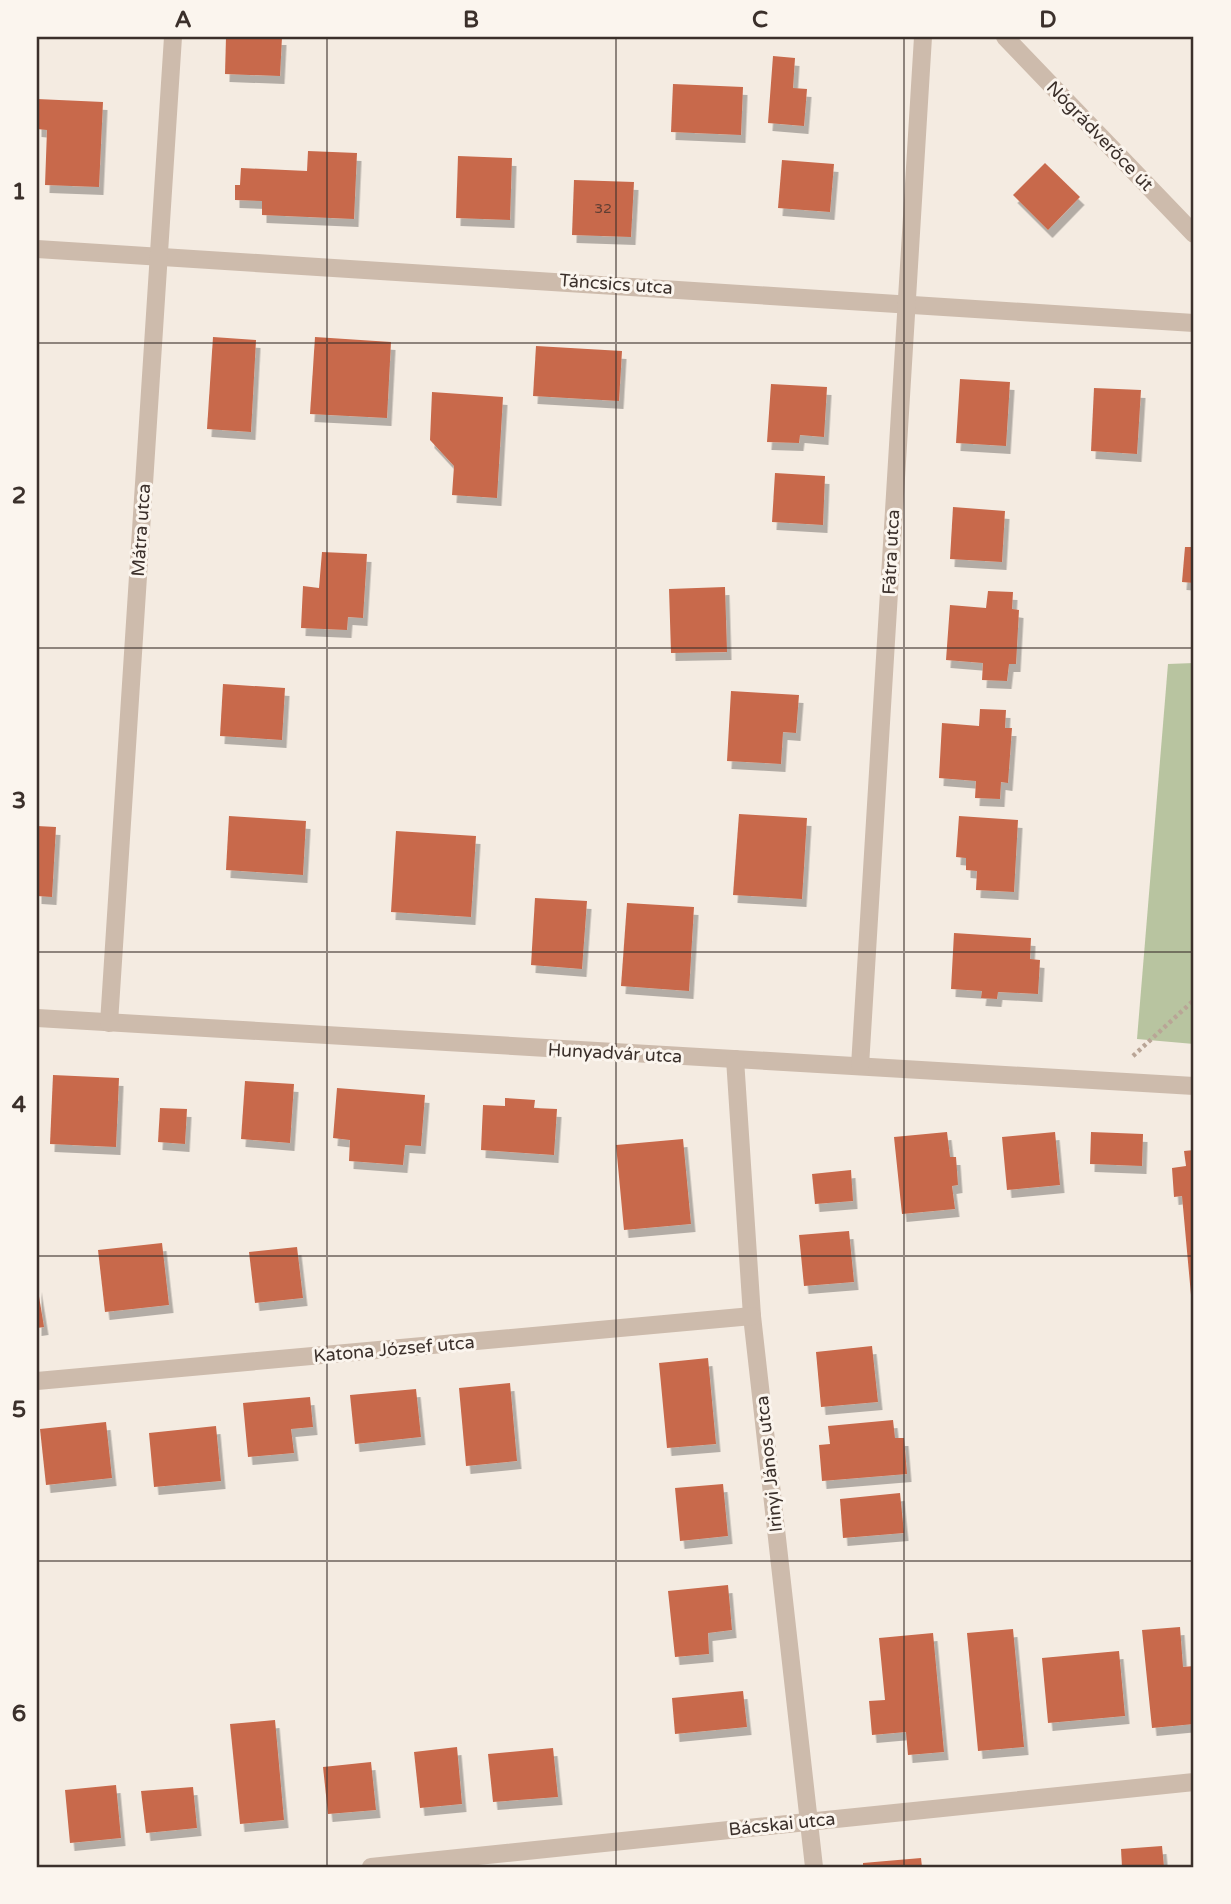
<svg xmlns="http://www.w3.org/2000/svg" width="1231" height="1904" font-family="'Varela Round',sans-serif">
<defs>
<filter id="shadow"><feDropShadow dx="4.5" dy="8" stdDeviation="0" flood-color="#0004"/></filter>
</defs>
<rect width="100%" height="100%" fill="#f4ebe1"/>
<path fill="#b8c4a0" d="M 1194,663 L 1194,1044 L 1137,1039 L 1168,664 Z"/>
<g fill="#c8694b" filter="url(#shadow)">
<path d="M 226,37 L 282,37 L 280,76 L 225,74 Z"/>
<path d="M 773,56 L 795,58 L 793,88 L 807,89 L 804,126 L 768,123 Z"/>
<path d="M 673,84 L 743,87 L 741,135 L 671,132 Z"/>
<path d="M 37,99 L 103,102 L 99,187 L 45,185 L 47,130 L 37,129 Z"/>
<path d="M 308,151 L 357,153 L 354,219 L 262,215 L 262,201 L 235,200 L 235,185 L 240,185 L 241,168 L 307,171 Z"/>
<path d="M 458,156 L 512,158 L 510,220 L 456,218 Z"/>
<path d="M 782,160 L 834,164 L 830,212 L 778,208 Z"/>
<path d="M 1045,163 L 1080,197 L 1048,230 L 1013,195 Z"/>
<path d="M 574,180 L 634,182 L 631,237 L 572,235 Z"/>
<path d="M 213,337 L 256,340 L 251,432 L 207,429 Z"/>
<path d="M 315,337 L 391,342 L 387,418 L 310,414 Z"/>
<path d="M 536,346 L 622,351 L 619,401 L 533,396 Z"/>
<path d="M 960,379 L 1010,382 L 1006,446 L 956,443 Z"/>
<path d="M 771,384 L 827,387 L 824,437 L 800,435 L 799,443 L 767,442 Z"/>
<path d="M 1094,388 L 1141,390 L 1137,454 L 1091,451 Z"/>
<path d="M 432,392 L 503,397 L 497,498 L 452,495 L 454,466 L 430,440 Z"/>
<path d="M 775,473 L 825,476 L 823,525 L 772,522 Z"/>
<path d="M 953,507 L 1005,511 L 1002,562 L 950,559 Z"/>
<path d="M 1185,547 L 1194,547 L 1194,583 L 1182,582 Z"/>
<path d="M 322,552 L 367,554 L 363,618 L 348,617 L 347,630 L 301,628 L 303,586 L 319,588 Z"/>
<path d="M 725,587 L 727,652 L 671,653 L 669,589 Z"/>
<path d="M 988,591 L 1013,592 L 1012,609 L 1019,610 L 1016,664 L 1009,664 L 1007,681 L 982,680 L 983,663 L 946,660 L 950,605 L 986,608 Z"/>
<path d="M 223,684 L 285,688 L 282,740 L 220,736 Z"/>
<path d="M 731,691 L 799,695 L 796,733 L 783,732 L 781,764 L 727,761 Z"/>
<path d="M 980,709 L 1006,710 L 1005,728 L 1012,728 L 1008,783 L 1001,782 L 1000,799 L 975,798 L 976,781 L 939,778 L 942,723 L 979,726 Z"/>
<path d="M 739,814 L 807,818 L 802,899 L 733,895 Z"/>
<path d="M 229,816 L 306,821 L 303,875 L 226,870 Z"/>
<path d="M 959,816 L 1018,820 L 1014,892 L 976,890 L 977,871 L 966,870 L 966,858 L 956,857 Z"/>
<path d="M 37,826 L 56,827 L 52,897 L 37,896 Z"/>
<path d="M 396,831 L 476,836 L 471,917 L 391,912 Z"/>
<path d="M 535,898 L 587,901 L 582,969 L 531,965 Z"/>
<path d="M 627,903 L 694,907 L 689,991 L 621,986 Z"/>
<path d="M 954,933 L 1031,938 L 1030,959 L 1040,960 L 1038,994 L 998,992 L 997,999 L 981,998 L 982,991 L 951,989 Z"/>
<path d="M 53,1075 L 119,1078 L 116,1147 L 50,1144 Z"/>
<path d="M 245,1081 L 294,1084 L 290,1143 L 241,1139 Z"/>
<path d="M 337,1088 L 425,1095 L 421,1146 L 405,1145 L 403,1165 L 349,1161 L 350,1140 L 333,1138 Z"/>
<path d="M 505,1098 L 535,1100 L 534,1108 L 557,1109 L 554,1155 L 481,1150 L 483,1105 L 505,1106 Z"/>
<path d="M 160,1108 L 187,1109 L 185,1144 L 158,1142 Z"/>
<path d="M 947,1132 L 950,1157 L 956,1157 L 958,1185 L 952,1186 L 955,1209 L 902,1214 L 894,1137 Z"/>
<path d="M 1055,1132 L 1060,1185 L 1007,1190 L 1002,1137 Z"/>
<path d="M 1091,1132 L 1143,1134 L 1142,1166 L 1090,1164 Z"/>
<path d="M 683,1139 L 691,1224 L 624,1230 L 616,1145 Z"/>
<path d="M 1194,1150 L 1194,1306 L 1192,1306 L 1182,1196 L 1174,1197 L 1172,1168 L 1186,1166 L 1184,1151 Z"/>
<path d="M 851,1170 L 853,1201 L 815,1204 L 812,1174 Z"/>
<path d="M 849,1231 L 854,1282 L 804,1286 L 799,1235 Z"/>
<path d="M 162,1243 L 169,1305 L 105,1312 L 98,1250 Z"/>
<path d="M 297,1247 L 303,1298 L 255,1303 L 249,1252 Z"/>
<path d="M 37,1284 L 44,1327 L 37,1328 Z"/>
<path d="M 872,1346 L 878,1402 L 821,1407 L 816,1352 Z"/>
<path d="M 708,1358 L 716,1444 L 667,1448 L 659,1363 Z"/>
<path d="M 510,1383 L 517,1461 L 466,1466 L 459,1388 Z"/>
<path d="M 416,1389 L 421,1437 L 355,1444 L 350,1395 Z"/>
<path d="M 310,1397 L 313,1427 L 291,1429 L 294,1453 L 248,1457 L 243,1403 Z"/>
<path d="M 893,1420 L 895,1438 L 904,1438 L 907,1474 L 822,1481 L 819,1445 L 830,1444 L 828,1426 Z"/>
<path d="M 106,1422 L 112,1478 L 46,1485 L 40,1429 Z"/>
<path d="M 216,1426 L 221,1481 L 154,1487 L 149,1433 Z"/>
<path d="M 723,1484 L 728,1536 L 680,1541 L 675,1488 Z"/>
<path d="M 900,1493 L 904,1533 L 843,1538 L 840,1499 Z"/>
<path d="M 728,1585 L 732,1630 L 708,1633 L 709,1654 L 675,1657 L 668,1591 Z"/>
<path d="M 1180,1627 L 1183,1667 L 1194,1666 L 1194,1724 L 1152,1728 L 1142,1630 Z"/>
<path d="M 1013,1629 L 1024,1747 L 978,1751 L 967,1633 Z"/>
<path d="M 933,1633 L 944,1752 L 908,1755 L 906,1732 L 872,1735 L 869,1701 L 885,1700 L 879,1638 Z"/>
<path d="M 1119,1651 L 1125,1716 L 1048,1723 L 1042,1658 Z"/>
<path d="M 743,1691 L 747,1727 L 675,1734 L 672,1698 Z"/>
<path d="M 275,1720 L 284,1820 L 240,1824 L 230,1724 Z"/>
<path d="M 457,1747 L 462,1804 L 420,1808 L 414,1752 Z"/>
<path d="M 553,1748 L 558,1797 L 493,1802 L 488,1754 Z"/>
<path d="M 371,1762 L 376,1810 L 328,1814 L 323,1767 Z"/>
<path d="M 116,1785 L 121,1838 L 70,1843 L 65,1790 Z"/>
<path d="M 193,1787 L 197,1828 L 146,1833 L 141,1791 Z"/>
<path d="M 1162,1846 L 1164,1867 L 1122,1867 L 1121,1849 Z"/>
<path d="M 921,1858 L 922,1867 L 863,1867 L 863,1863 Z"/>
</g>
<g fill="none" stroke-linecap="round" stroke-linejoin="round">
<path stroke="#b9a596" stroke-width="4.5" stroke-dasharray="3.5 3.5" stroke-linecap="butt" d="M 1133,1056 L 1194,1000"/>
<g stroke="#cdbbac" stroke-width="18">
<path d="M 1005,37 L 1194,234"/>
<path d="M 37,249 L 1194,323"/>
<path d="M 37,1018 L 1194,1086"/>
<path d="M 109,1023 L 173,37"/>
<path d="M 735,1059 L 752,1316 L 814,1867"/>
<path d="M 860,1066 L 923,37"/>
<path d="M 37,1381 L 752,1316"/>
<path d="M 371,1867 L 1194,1782"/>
</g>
</g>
<path fill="none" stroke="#3b302b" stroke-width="2" stroke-opacity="0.55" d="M 327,37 L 327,1867M 616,37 L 616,1867M 904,37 L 904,1867M 37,343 L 1194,343M 37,648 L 1194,648M 37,952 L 1194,952M 37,1256 L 1194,1256M 37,1561 L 1194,1561"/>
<g text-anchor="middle" stroke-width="6" stroke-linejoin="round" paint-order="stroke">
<g font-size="14" fill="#5e3e33">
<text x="603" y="213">32</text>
</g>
<g font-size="18" fill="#3b302b" stroke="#fbf5ee">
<text transform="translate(1100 136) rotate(46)" y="6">Nógrádverőce út</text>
<text transform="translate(616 284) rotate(4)" y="6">Táncsics utca</text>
<text transform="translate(141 530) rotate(-86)" y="6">Mátra utca</text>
<text transform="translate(891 552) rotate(-87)" y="6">Fátra utca</text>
<text transform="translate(615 1053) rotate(3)" y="6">Hunyadvár utca</text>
<text transform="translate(394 1349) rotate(-5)" y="6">Katona József utca</text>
<text transform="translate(769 1464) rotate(-96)" y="6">Irinyi János utca</text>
<text transform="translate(782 1824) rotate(-6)" y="6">Bácskai utca</text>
</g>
</g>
<rect width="1231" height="1904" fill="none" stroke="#fbf5ee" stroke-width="77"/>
<rect x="38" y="38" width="1154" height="1828" fill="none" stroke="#3b302b" stroke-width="2.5"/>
<g font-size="23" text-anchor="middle" font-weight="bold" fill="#3b302b">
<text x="183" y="27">A</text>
<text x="471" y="27">B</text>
<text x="760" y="27">C</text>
<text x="1048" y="27">D</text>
<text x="19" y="199">1</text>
<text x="19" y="503">2</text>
<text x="19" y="808">3</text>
<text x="19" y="1112">4</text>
<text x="19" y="1417">5</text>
<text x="19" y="1721">6</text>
</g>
</svg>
